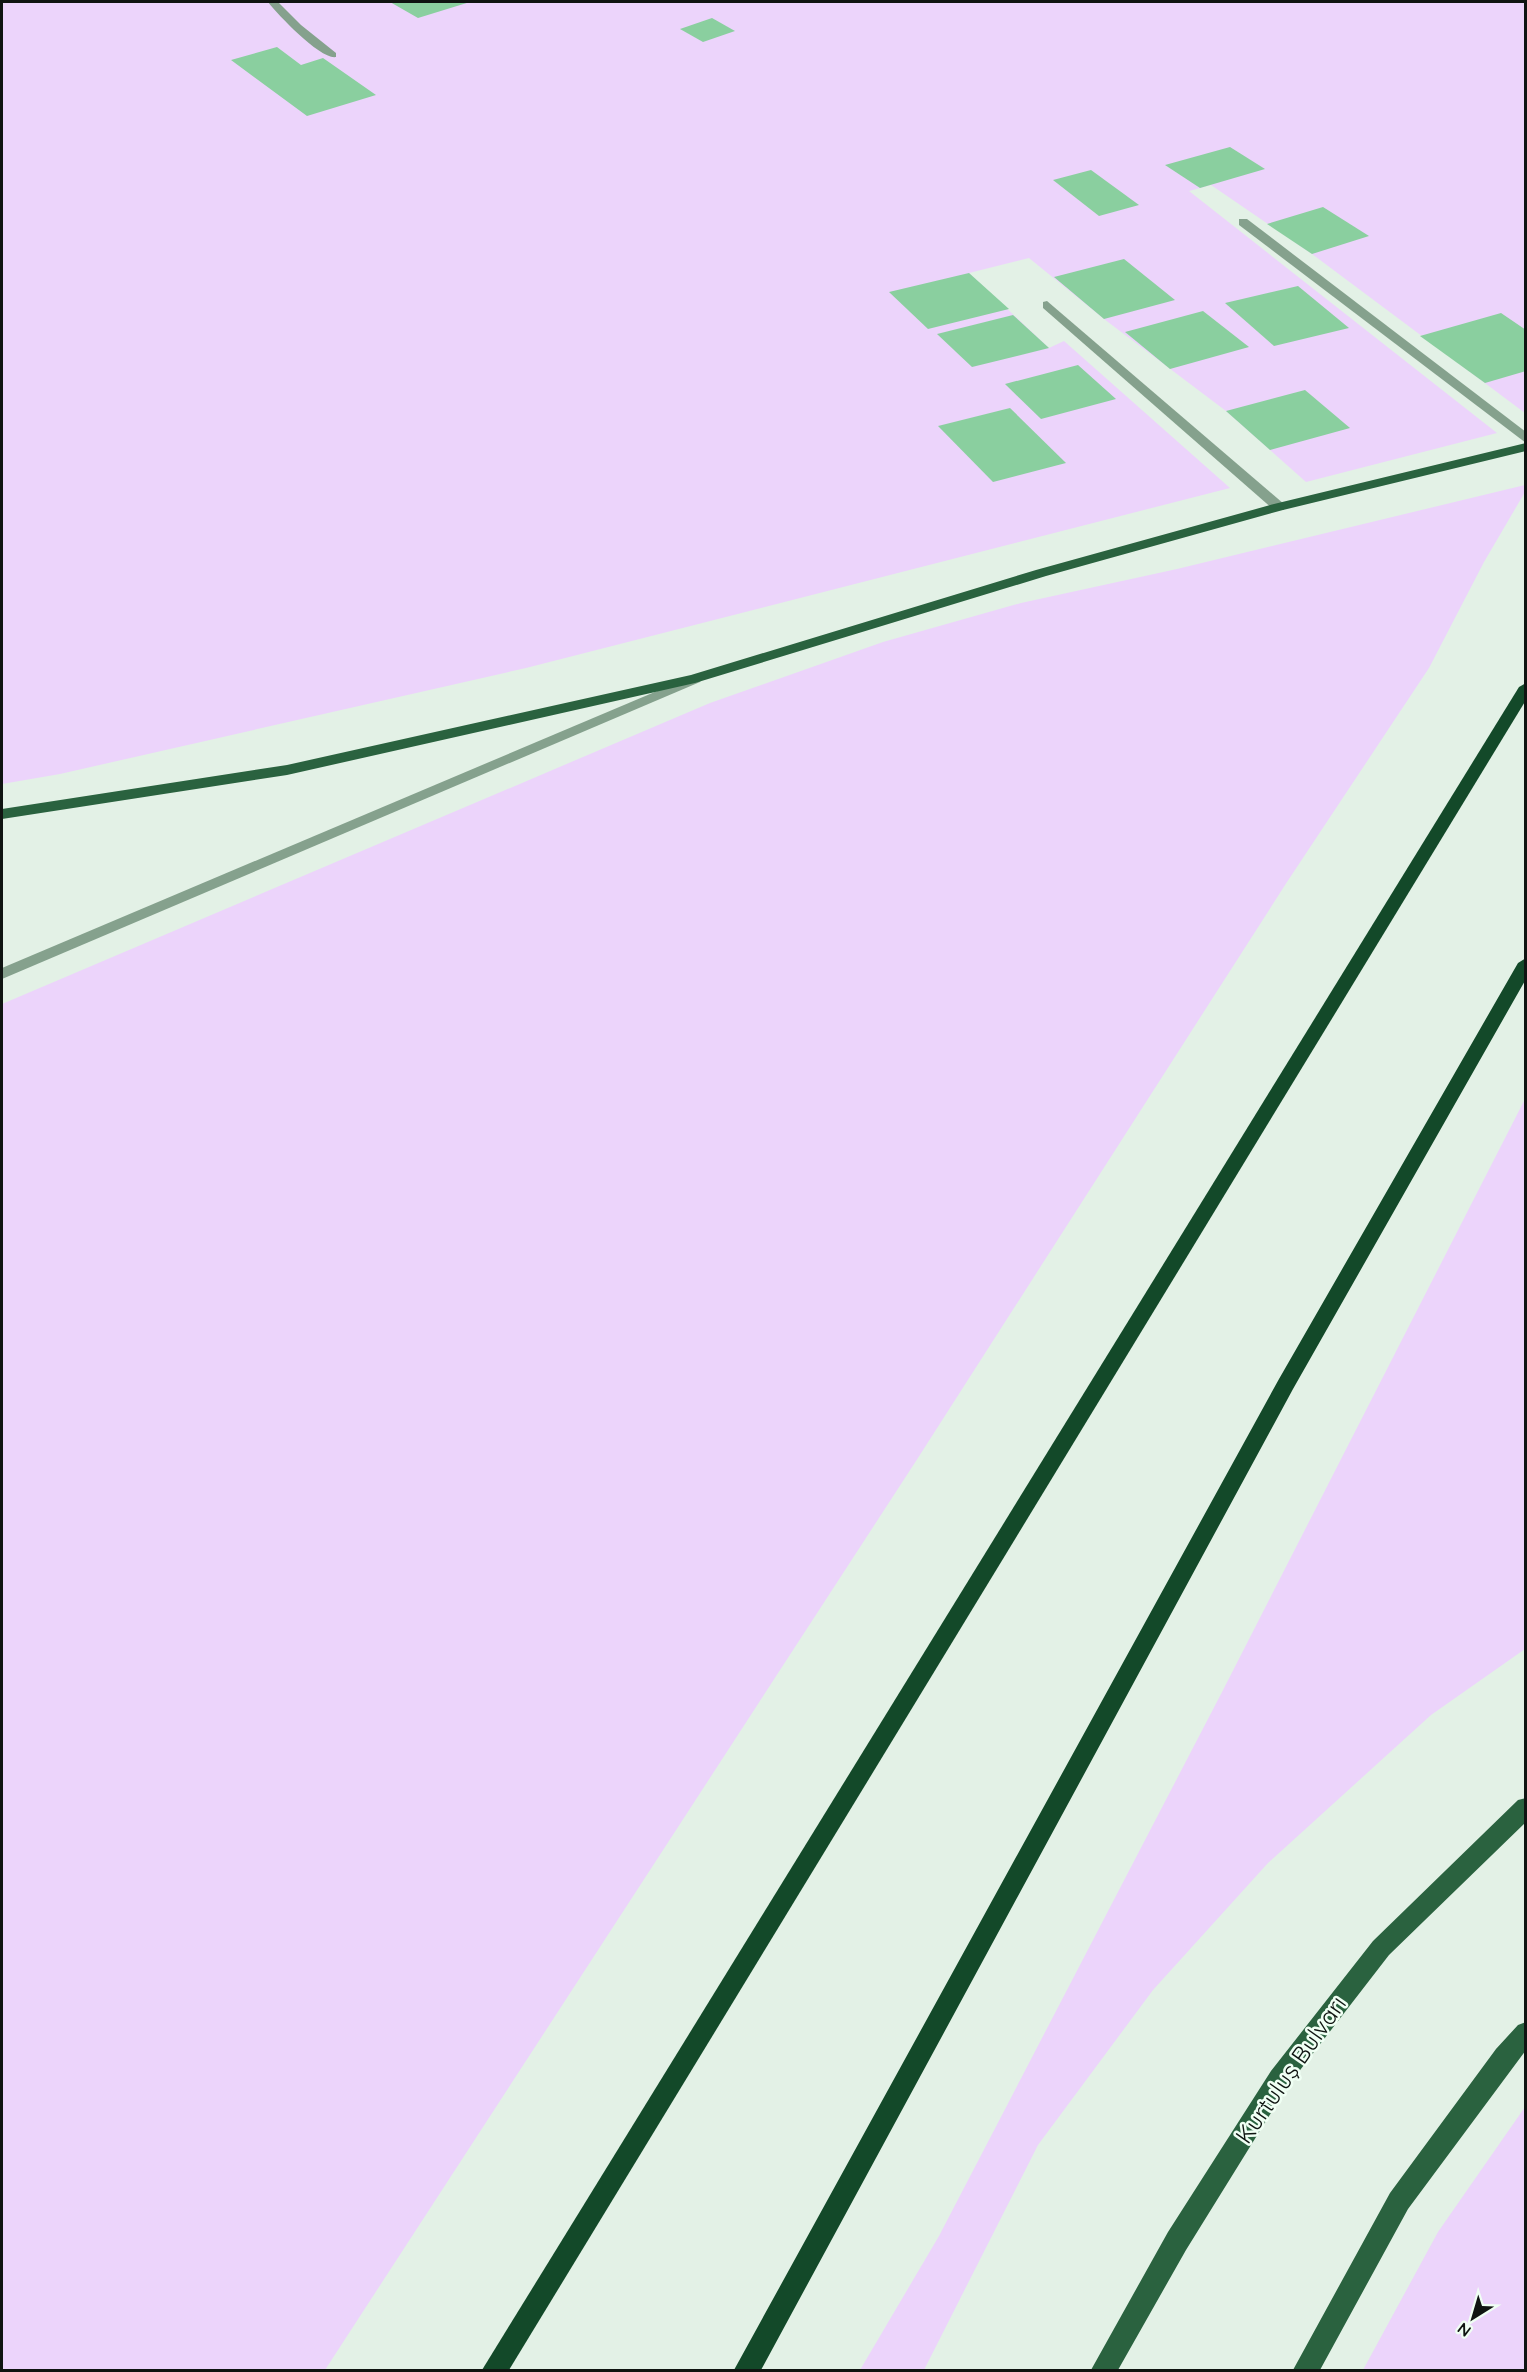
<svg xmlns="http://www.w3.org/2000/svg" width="1527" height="2372" font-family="Quicksand,sans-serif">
<rect width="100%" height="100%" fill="#e3f1e6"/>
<g fill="#ecd4fb">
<path d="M 2,2 L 1525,2 L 1525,413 L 1312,254 L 1211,185 L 1189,191 L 1497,433 L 1306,482 L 1226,411 L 1104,319 L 1029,258 L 969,273 L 1049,348 L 1064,341 L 1230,488 L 526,668 L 60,774 L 2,784 Z"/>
<path d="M 1525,485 L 1525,492 L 1484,562 L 1429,668 L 1287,882 L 916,1461 L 325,2370 L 2,2370 L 2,1004 L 710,703 L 883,642 L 1021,603 L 1177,569 Z"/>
<path d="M 1525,1099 L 1525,1649 L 1431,1715 L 1268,1863 L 1153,1990 L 1038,2145 L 924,2370 L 860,2370 L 939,2236 L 1221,1694 Z"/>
<path d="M 1525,2107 L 1525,2370 L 1363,2370 L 1438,2232 Z"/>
</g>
<g fill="#8acf9f">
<path d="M 390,2 L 470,2 L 418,18 Z"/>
<path d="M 712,18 L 735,31 L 703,42 L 680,29 Z"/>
<path d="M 277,47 L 301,65 L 323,58 L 376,95 L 307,116 L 231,60 Z"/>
<path d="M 1230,147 L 1265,169 L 1200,188 L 1165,165 Z"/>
<path d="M 1091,170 L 1139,205 L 1099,216 L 1053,180 Z"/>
<path d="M 1323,207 L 1369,236 L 1312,254 L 1267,224 Z"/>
<path d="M 1124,259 L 1175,300 L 1104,319 L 1054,277 Z"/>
<path d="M 969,273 L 1009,309 L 928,329 L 889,292 Z"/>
<path d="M 1298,286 L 1349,328 L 1274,346 L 1225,303 Z"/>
<path d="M 1203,311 L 1249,347 L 1170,369 L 1125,332 Z"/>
<path d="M 1501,313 L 1526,330 L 1526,371 L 1485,383 L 1420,336 Z"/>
<path d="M 1013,315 L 1049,348 L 972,367 L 937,334 Z"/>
<path d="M 1078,365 L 1116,399 L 1041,419 L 1005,384 Z"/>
<path d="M 1305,390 L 1350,428 L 1270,450 L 1226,411 Z"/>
<path d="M 1010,408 L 1066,463 L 993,482 L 938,426 Z"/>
</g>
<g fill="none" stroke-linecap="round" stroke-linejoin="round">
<g fill="#85a18d" fill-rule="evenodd">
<path d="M 268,2 L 278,2 L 301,25 L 336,53 L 336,57 C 321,60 278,15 268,2 Z"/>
<path d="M 1239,219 L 1247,219 L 1526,432 L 1526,443 L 1239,225 Z"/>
<path d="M 1047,301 L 1284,504 L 1284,510 L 1274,510 L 1043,308 L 1043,302 Z"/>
<path d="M 695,675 L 702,679 L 700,682 L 2,979 L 2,968 Z"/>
</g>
<g fill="#2a623f" fill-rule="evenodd">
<path d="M 1526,443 L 1526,451 L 1283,510 L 1046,576 L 695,683 L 287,775 L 2,819 L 2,809 L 287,765 L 691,675 L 1036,570 L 1274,504 Z"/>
<path d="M 1526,1798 L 1526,1822 L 1389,1955 L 1287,2087 L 1186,2250 L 1118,2370 L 1091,2370 L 1168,2232 L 1271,2071 L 1373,1941 L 1518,1800 Z"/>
<path d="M 1526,2022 L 1526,2050 L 1408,2209 L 1320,2370 L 1293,2370 L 1390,2193 L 1496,2049 L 1518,2025 Z"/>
</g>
<g fill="#134929" fill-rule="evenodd">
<path d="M 1526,683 L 1526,700 L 509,2370 L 482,2370 L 1519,687 Z"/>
<path d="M 1526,958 L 1526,979 L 1293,1389 L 761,2370 L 734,2370 L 1279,1379 L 1518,963 Z"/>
</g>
</g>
<g text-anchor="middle" stroke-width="5" stroke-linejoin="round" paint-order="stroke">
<g font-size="24" fill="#0f1411" stroke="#f0fff4">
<text transform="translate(1291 2070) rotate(-55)" y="8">Kurtuluş Bulvarı</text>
</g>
</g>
<rect width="1527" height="2372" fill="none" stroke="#0f1411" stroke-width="6"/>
<g transform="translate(1473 2318) rotate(217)" stroke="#f0fff4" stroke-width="4.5" paint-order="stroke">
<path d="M0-4.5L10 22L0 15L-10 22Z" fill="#0f1411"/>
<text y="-9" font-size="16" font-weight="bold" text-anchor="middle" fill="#0f1411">N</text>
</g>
</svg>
